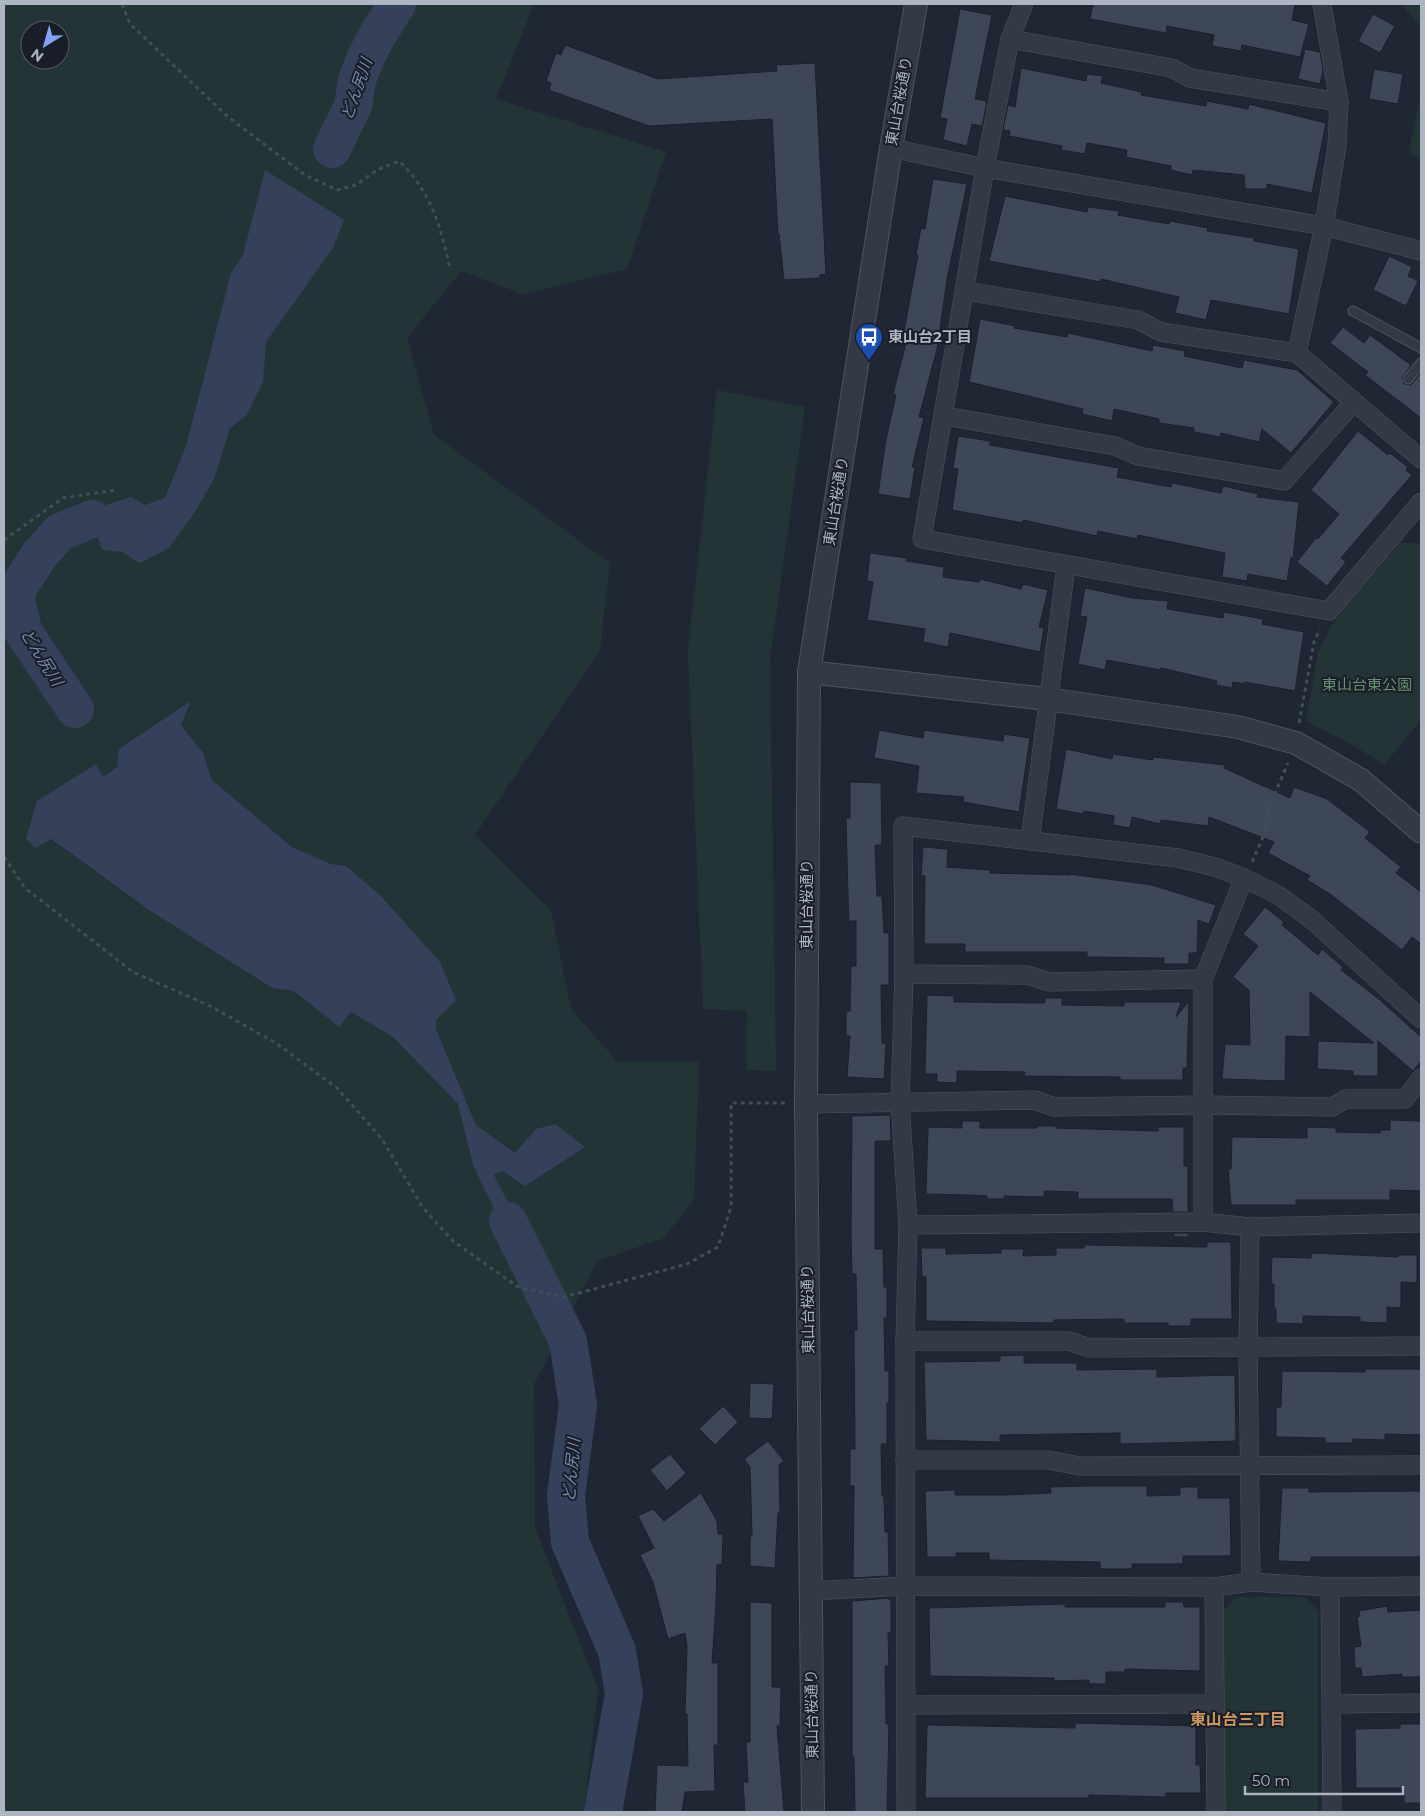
<svg xmlns="http://www.w3.org/2000/svg" width="1425" height="1816" font-family="Montserrat,'Noto Sans JP',sans-serif">
<rect width="100%" height="100%" fill="#202734"/>
<g fill="#233436" fill-rule="evenodd">
<path d="M 4,4 L 534,4 L 496,99 L 666,152 L 627,269 L 523,294 L 461,271 L 407,338 L 434,435 L 610,563 L 600,650 L 475,835 L 551,910 L 571,1009 L 617,1061 L 699,1062 L 694,1199 L 664,1238 L 597,1261 L 534,1384 L 535,1528 L 598,1689 L 584,1812 L 4,1812 ZM 30,30 L 60,30 L 60,60 L 30,60 ZM 190,702 L 181,725 L 203,753 L 212,780 L 292,847 L 331,864 L 347,866 L 436,1020 L 436,1029 L 476,1125 L 515,1153 L 536,1129 L 503,1171 L 493,1175 L 515,1216 L 502,1226 L 473,1165 L 458,1104 L 393,1037 L 351,1012 L 339,1027 L 294,991 L 272,988 L 149,910 L 50,839 L 96,764 L 102,777 L 117,767 Z"/>
<path d="M 1401,4 L 1421,4 L 1421,27 Z"/>
<path d="M 1421,91 L 1421,161 L 1409,152 Z"/>
<path d="M 717,390 L 805,407 L 770,659 L 776,1071 L 746,1070 L 747,1011 L 703,1009 L 688,651 Z"/>
<path d="M 1400,543 L 1421,543 L 1421,720 L 1384,765 L 1358,748 L 1306,721 L 1318,652 L 1336,618 Z"/>
<path d="M 1236,1597 L 1305,1597 L 1318,1611 L 1318,1812 L 1224,1812 L 1221,1613 Z"/>
</g>
<g fill="#35415b">
<path d="M 265,170 L 344,220 L 333,248 L 266,342 L 263,382 L 247,415 L 230,428 L 214,479 L 195,512 L 169,548 L 139,563 L 122,552 L 102,550 L 98,538 L 89,533 L 96,508 L 131,497 L 145,505 L 165,498 L 186,446 L 231,273 L 243,255 Z"/>
<path d="M 191,701 L 181,725 L 203,753 L 212,780 L 292,847 L 331,864 L 346,866 L 380,895 L 440,962 L 456,1000 L 436,1020 L 436,1029 L 476,1125 L 515,1153 L 536,1129 L 555,1124 L 585,1147 L 525,1186 L 503,1171 L 494,1175 L 515,1216 L 502,1226 L 473,1165 L 458,1104 L 393,1037 L 351,1012 L 339,1027 L 294,991 L 272,988 L 149,910 L 51,839 L 36,848 L 26,839 L 37,801 L 96,764 L 103,777 L 117,767 L 119,749 Z"/>
</g>
<g fill="none" stroke-linecap="round" stroke-linejoin="round">
<g stroke="#35415b" stroke-width="38">
<path d="M 332,149 L 353,106 L 357,80 L 366,57 L 378,34 L 397,4"/>
<path d="M 75,709 L 23,631 L 15,593 L 40,554 L 60,532 L 92,519"/>
<path d="M 508,1221 L 568,1341 L 578,1405 L 566,1495 L 570,1542 L 617,1651 L 624,1694 L 603,1812"/>
</g>
</g>
<g fill="#3e4757" stroke="#1b202b">
<path d="M 1093,4 L 1295,4 L 1292,20 L 1309,24 L 1300,57 L 1242,45 L 1241,51 L 1212,46 L 1214,35 L 1167,26 L 1166,33 L 1090,19 Z"/>
<path d="M 960,9 L 992,15 L 975,99 L 987,101 L 982,126 L 972,124 L 967,146 L 943,140 L 947,119 L 940,118 Z"/>
<path d="M 1373,14 L 1395,26 L 1380,53 L 1358,41 Z"/>
<path d="M 565,45 L 658,79 L 777,71 L 776,65 L 815,63 L 826,274 L 820,275 L 820,278 L 784,280 L 779,234 L 778,235 L 772,119 L 649,126 L 549,90 L 551,83 L 546,81 L 556,53 L 561,55 Z"/>
<path d="M 1305,49 L 1320,52 L 1323,70 L 1320,84 L 1298,79 Z"/>
<path d="M 1021,68 L 1086,81 L 1087,74 L 1103,76 L 1101,83 L 1142,92 L 1141,95 L 1206,106 L 1207,101 L 1248,109 L 1249,104 L 1326,123 L 1312,193 L 1267,184 L 1267,189 L 1245,189 L 1244,175 L 1193,170 L 1192,175 L 1171,170 L 1171,166 L 1126,157 L 1127,150 L 1087,143 L 1085,154 L 1061,150 L 1062,146 L 1009,136 L 1010,131 L 1003,130 L 1008,105 L 1015,107 Z"/>
<path d="M 1374,69 L 1403,74 L 1398,104 L 1369,99 Z"/>
<path d="M 933,179 L 967,184 L 947,279 L 937,349 L 919,417 L 924,418 L 912,467 L 915,467 L 910,499 L 878,494 L 886,439 L 896,395 L 893,394 L 906,343 L 902,342 L 918,255 L 916,254 L 921,228 L 925,229 Z"/>
<path d="M 1005,196 L 1087,212 L 1088,207 L 1119,211 L 1118,215 L 1169,224 L 1170,221 L 1208,228 L 1207,231 L 1254,238 L 1254,241 L 1299,249 L 1289,314 L 1211,300 L 1206,320 L 1175,313 L 1179,297 L 1101,279 L 1101,282 L 989,261 Z"/>
<path d="M 1389,256 L 1412,267 L 1408,276 L 1418,281 L 1406,306 L 1373,290 Z"/>
<path d="M 980,319 L 1015,326 L 1014,328 L 1067,337 L 1068,333 L 1152,351 L 1153,345 L 1185,351 L 1184,356 L 1242,368 L 1244,360 L 1297,370 L 1334,402 L 1291,453 L 1262,429 L 1259,442 L 1221,433 L 1220,437 L 1194,432 L 1194,428 L 1159,423 L 1159,419 L 1114,409 L 1112,421 L 1082,414 L 1083,409 L 969,382 Z"/>
<path d="M 1343,327 L 1364,343 L 1370,335 L 1411,365 L 1402,378 L 1404,384 L 1411,385 L 1421,373 L 1421,418 L 1365,375 L 1368,372 L 1330,343 Z"/>
<path d="M 1358,431 L 1388,455 L 1390,453 L 1408,467 L 1406,470 L 1412,475 L 1341,558 L 1346,562 L 1327,586 L 1297,562 L 1316,538 L 1318,539 L 1339,514 L 1311,490 Z"/>
<path d="M 958,436 L 990,441 L 990,445 L 1119,468 L 1117,477 L 1171,487 L 1172,483 L 1221,493 L 1223,486 L 1258,494 L 1257,497 L 1299,502 L 1293,559 L 1291,557 L 1287,581 L 1248,574 L 1247,581 L 1222,577 L 1225,553 L 1138,535 L 1137,539 L 1098,531 L 1097,536 L 1023,520 L 1023,523 L 952,510 L 958,469 L 953,468 Z"/>
<path d="M 870,553 L 907,558 L 906,561 L 944,567 L 943,577 L 979,582 L 980,579 L 1021,589 L 1023,584 L 1048,590 L 1039,627 L 1044,628 L 1040,652 L 950,633 L 948,647 L 923,642 L 925,629 L 867,620 L 873,582 L 867,581 Z"/>
<path d="M 1085,588 L 1132,598 L 1168,601 L 1167,609 L 1223,618 L 1224,612 L 1263,619 L 1262,624 L 1304,632 L 1295,691 L 1244,682 L 1244,684 L 1233,682 L 1232,688 L 1216,685 L 1217,681 L 1161,668 L 1160,670 L 1107,660 L 1105,670 L 1078,664 L 1087,617 L 1080,616 Z"/>
<path d="M 879,730 L 923,738 L 924,730 L 1003,741 L 1004,734 L 1030,738 L 1019,812 L 963,802 L 964,797 L 916,793 L 919,766 L 874,758 Z"/>
<path d="M 1066,749 L 1112,759 L 1113,754 L 1153,760 L 1153,757 L 1225,765 L 1224,768 L 1290,798 L 1294,787 L 1327,799 L 1370,832 L 1365,838 L 1401,867 L 1396,873 L 1421,892 L 1421,944 L 1412,937 L 1402,950 L 1330,894 L 1307,880 L 1310,876 L 1268,853 L 1274,842 L 1209,817 L 1208,826 L 1161,820 L 1160,824 L 1132,817 L 1130,828 L 1113,825 L 1114,816 L 1084,811 L 1083,814 L 1056,809 Z"/>
<path d="M 850,782 L 881,783 L 882,845 L 875,845 L 877,896 L 882,896 L 884,933 L 889,933 L 889,985 L 881,985 L 882,1043 L 886,1044 L 884,1079 L 847,1077 L 850,1036 L 846,1036 L 846,1011 L 850,1011 L 851,966 L 856,966 L 856,921 L 849,921 L 848,897 L 846,818 L 850,818 Z"/>
<path d="M 923,847 L 948,849 L 947,867 L 990,870 L 990,873 L 1070,875 L 1070,874 L 1152,885 L 1216,905 L 1209,924 L 1198,920 L 1197,953 L 1189,953 L 1189,964 L 1164,964 L 1164,958 L 1087,957 L 1087,952 L 965,952 L 965,944 L 924,944 L 925,876 L 921,875 Z"/>
<path d="M 1265,907 L 1284,922 L 1282,925 L 1318,955 L 1322,949 L 1343,967 L 1341,970 L 1379,999 L 1421,1037 L 1421,1061 L 1413,1071 L 1378,1041 L 1378,1076 L 1353,1076 L 1353,1071 L 1317,1069 L 1318,1041 L 1374,1043 L 1310,992 L 1310,1037 L 1286,1036 L 1285,1081 L 1222,1079 L 1225,1044 L 1250,1045 L 1249,990 L 1233,977 L 1258,946 L 1243,934 Z"/>
<path d="M 927,995 L 954,996 L 954,1002 L 1045,1003 L 1045,998 L 1062,998 L 1062,1005 L 1124,1006 L 1124,1002 L 1181,1002 L 1176,1017 L 1189,1001 L 1187,1068 L 1183,1068 L 1183,1080 L 1120,1080 L 1120,1077 L 1024,1076 L 1025,1072 L 957,1071 L 957,1083 L 937,1082 L 937,1074 L 925,1074 Z"/>
<path d="M 890,1115 L 891,1141 L 875,1141 L 875,1249 L 883,1249 L 884,1287 L 887,1287 L 887,1318 L 884,1318 L 885,1371 L 889,1371 L 889,1403 L 887,1403 L 887,1444 L 881,1444 L 882,1496 L 884,1496 L 885,1532 L 888,1532 L 889,1576 L 853,1578 L 854,1486 L 850,1486 L 850,1449 L 855,1449 L 854,1330 L 857,1330 L 856,1274 L 852,1274 L 851,1234 L 852,1116 Z"/>
<path d="M 1390,1120 L 1421,1121 L 1421,1191 L 1390,1190 L 1390,1200 L 1296,1200 L 1296,1205 L 1231,1205 L 1228,1169 L 1231,1169 L 1232,1137 L 1307,1138 L 1307,1127 L 1336,1128 L 1336,1132 L 1380,1133 L 1380,1130 L 1390,1130 Z"/>
<path d="M 962,1121 L 980,1121 L 980,1128 L 1037,1128 L 1037,1126 L 1056,1126 L 1056,1128 L 1158,1131 L 1158,1127 L 1184,1127 L 1184,1166 L 1188,1166 L 1188,1212 L 1173,1212 L 1172,1199 L 1078,1199 L 1078,1192 L 1044,1191 L 1044,1197 L 1004,1196 L 1004,1199 L 987,1199 L 987,1196 L 968,1195 L 926,1194 L 928,1127 L 962,1128 Z"/>
<rect x="1174" y="1233" width="14" height="4"/>
<path d="M 1207,1242 L 1231,1242 L 1232,1319 L 1191,1319 L 1191,1326 L 1168,1326 L 1168,1323 L 1124,1323 L 1124,1319 L 1054,1320 L 1054,1323 L 926,1321 L 926,1277 L 922,1277 L 921,1248 L 946,1248 L 946,1254 L 1001,1253 L 1001,1249 L 1024,1249 L 1023,1256 L 1056,1255 L 1056,1248 L 1084,1248 L 1084,1245 L 1207,1247 Z"/>
<path d="M 1311,1253 L 1398,1257 L 1398,1255 L 1417,1255 L 1417,1283 L 1401,1282 L 1401,1308 L 1387,1307 L 1387,1323 L 1360,1322 L 1360,1317 L 1303,1316 L 1303,1324 L 1276,1323 L 1276,1309 L 1274,1309 L 1274,1284 L 1271,1284 L 1272,1257 L 1311,1258 Z"/>
<path d="M 1024,1355 L 1024,1363 L 1077,1363 L 1077,1370 L 1157,1369 L 1157,1377 L 1235,1375 L 1236,1441 L 1120,1444 L 1120,1433 L 1000,1435 L 1000,1442 L 926,1440 L 924,1362 L 1000,1361 L 1000,1356 Z"/>
<path d="M 1365,1369 L 1421,1369 L 1421,1435 L 1385,1434 L 1385,1440 L 1353,1439 L 1353,1443 L 1325,1443 L 1325,1438 L 1276,1437 L 1276,1407 L 1281,1407 L 1282,1371 L 1365,1372 Z"/>
<path d="M 750,1383 L 774,1384 L 772,1419 L 749,1418 Z"/>
<path d="M 723,1406 L 738,1422 L 715,1445 L 699,1429 Z"/>
<path d="M 768,1441 L 784,1461 L 779,1465 L 780,1513 L 778,1513 L 775,1568 L 750,1566 L 750,1536 L 752,1536 L 750,1467 L 744,1459 Z"/>
<path d="M 670,1454 L 686,1473 L 667,1491 L 650,1470 Z"/>
<path d="M 1087,1486 L 1147,1486 L 1147,1496 L 1180,1495 L 1180,1487 L 1198,1487 L 1198,1498 L 1230,1498 L 1231,1556 L 1183,1556 L 1183,1564 L 1132,1564 L 1132,1569 L 1100,1569 L 1100,1562 L 989,1560 L 989,1553 L 956,1553 L 956,1557 L 927,1557 L 925,1491 L 955,1490 L 955,1495 L 1006,1495 L 1051,1493 L 1050,1487 Z"/>
<path d="M 1282,1488 L 1309,1488 L 1309,1492 L 1421,1491 L 1421,1557 L 1311,1557 L 1311,1562 L 1278,1561 Z"/>
<path d="M 701,1493 L 717,1521 L 718,1534 L 723,1534 L 722,1565 L 717,1564 L 716,1604 L 712,1663 L 718,1663 L 718,1745 L 714,1745 L 715,1791 L 685,1792 L 682,1812 L 655,1812 L 657,1765 L 688,1766 L 687,1714 L 685,1714 L 687,1646 L 685,1633 L 668,1639 L 653,1582 L 640,1555 L 654,1548 L 638,1516 L 653,1509 L 664,1521 Z"/>
<path d="M 889,1598 L 889,1600 L 891,1600 L 891,1633 L 888,1633 L 889,1666 L 885,1666 L 886,1724 L 889,1724 L 887,1812 L 855,1812 L 854,1757 L 852,1757 L 852,1601 Z"/>
<path d="M 750,1602 L 772,1603 L 772,1687 L 781,1687 L 780,1726 L 777,1726 L 784,1812 L 745,1812 L 743,1782 L 748,1782 L 746,1742 L 750,1742 Z"/>
<path d="M 1165,1602 L 1183,1602 L 1184,1607 L 1200,1607 L 1200,1671 L 1125,1669 L 1125,1672 L 1106,1672 L 1106,1684 L 1089,1684 L 1089,1680 L 1054,1681 L 1054,1678 L 930,1676 L 929,1608 L 1065,1604 L 1065,1607 L 1165,1607 Z"/>
<path d="M 1387,1606 L 1388,1612 L 1421,1610 L 1421,1677 L 1402,1677 L 1402,1674 L 1362,1677 L 1361,1668 L 1355,1668 L 1354,1647 L 1361,1646 L 1357,1617 L 1360,1616 L 1359,1611 Z"/>
<path d="M 1075,1723 L 1196,1726 L 1196,1765 L 1200,1765 L 1201,1793 L 1166,1793 L 1166,1797 L 1089,1795 L 1089,1798 L 925,1798 L 927,1725 L 1075,1728 Z"/>
<path d="M 1400,1724 L 1421,1724 L 1421,1803 L 1404,1803 L 1404,1788 L 1356,1788 L 1355,1729 L 1400,1728 Z"/>
</g>
<g fill="none" stroke-linecap="round" stroke-linejoin="round">
<g stroke="#4e5460" stroke-width="11">
<g id="service">
<path d="M 1353,311 L 1421,348"/>
<path d="M 1408,379 L 1421,363"/>
</g>
</g>
<g stroke="#4e5460" stroke-width="19">
<g id="minor">
<path d="M 1024,4 L 1010,39 L 985,168 L 922,539 L 1329,611 L 1421,502"/>
<path d="M 1322,4 L 1339,102 L 1337,146 L 1324,226 L 1297,353 L 1421,459"/>
<path d="M 1010,39 L 1172,68 L 1190,78 L 1339,102"/>
<path d="M 891,148 L 985,168 L 1324,226 L 1421,251"/>
<path d="M 965,291 L 1138,320 L 1161,332 L 1297,353"/>
<path d="M 945,416 L 1115,446 L 1138,456 L 1284,481 L 1353,403"/>
<path d="M 1030,841 L 1066,566"/>
<path d="M 904,974 L 1028,975 L 1049,982 L 1203,979"/>
<path d="M 806,1104 L 1035,1100 L 1054,1107 L 1203,1105 L 1332,1107 L 1346,1099 L 1405,1099 L 1421,1078"/>
<path d="M 1203,1222 L 1203,979 L 1244,878"/>
<path d="M 908,1225 L 1203,1222 L 1250,1227 L 1421,1223"/>
<path d="M 1250,1227 L 1248,1348 L 1251,1582"/>
<path d="M 905,1341 L 1069,1341 L 1089,1348 L 1421,1346"/>
<path d="M 905,1460 L 1048,1460 L 1080,1466 L 1421,1465"/>
<path d="M 1214,1587 L 1216,1812"/>
<path d="M 1330,1587 L 1332,1812"/>
<path d="M 811,1591 L 905,1586 L 1214,1587 L 1251,1582 L 1330,1587 L 1421,1586"/>
<path d="M 1331,1704 L 1421,1703"/>
<path d="M 906,1705 L 1215,1704"/>
<path d="M 906,1812 L 905,1341 L 908,1225 L 900,1102 L 904,974 L 903,826 L 1178,858 L 1215,867 L 1244,878 L 1278,895 L 1311,919 L 1421,1019"/>
</g>
</g>
<g stroke="#4e5460" stroke-width="24">
<g id="tertiary">
<path d="M 809,672 L 1047,699 L 1238,727 L 1296,743 L 1361,780 L 1421,832"/>
<path d="M 813,1812 L 806,1104 L 809,672 L 891,148 L 916,4"/>
</g>
</g>
<g stroke="#3f4f53" stroke-width="3" stroke-dasharray="4 4" stroke-linecap="butt">
<path d="M 122,4 L 130,24 L 227,116 L 305,175 L 337,190 L 356,185 L 377,170 L 399,161 C 432,193 440,226 450,268"/>
<path d="M 4,540 L 63,498 L 116,490"/>
<path d="M 1299,723 L 1314,642 L 1320,629"/>
<path d="M 4,857 L 25,888 L 133,972 L 210,1006 L 276,1043 L 337,1088 L 382,1139 L 423,1208 L 453,1241 L 518,1287 L 564,1297 L 687,1264 L 718,1247 L 731,1207 L 731,1103 L 785,1103"/>
<path d="M 1252,862 L 1267,828 L 1267,812 L 1288,763"/>
</g>
<use href="#service" stroke="#333945" stroke-width="9"/>
<use href="#minor" stroke="#333945" stroke-width="18"/>
<use href="#tertiary" stroke="#333945" stroke-width="22"/>
</g>
<defs>
<g id="bus-pin" transform="scale(1.4375)"><path d="M0 17L-7.5 6A9.5 9.5 0 1 1 7.5 6Z" fill="#1a4fb4" stroke="#191e29"/><path d="M-5-6H5V4H4V6H2V4H-2V6H-4V4H-5ZM-3.5-4V0h7V-4ZM-3.5 1.2v1.5H-2V1.2ZM2 1.2v1.5H3.5V1.2Z" fill="#fff"/></g>
</defs>
<g fill-rule="evenodd">
<use href="#bus-pin" x="869" y="337"/>
</g>
<g text-anchor="middle" stroke-width="4" stroke-linejoin="round" paint-order="stroke">
<g font-size="15" fill="#adb4c2" stroke="#191e29">
<text transform="translate(899 101) rotate(-80)" y="5">東山台桜通り</text>
<text transform="translate(836 501) rotate(-81)" y="5">東山台桜通り</text>
<text transform="translate(807 904) rotate(-90)" y="5">東山台桜通り</text>
<text transform="translate(808 1309) rotate(-91)" y="5">東山台桜通り</text>
<text transform="translate(812 1714) rotate(-91)" y="5">東山台桜通り</text>
</g>
<g font-size="15" font-weight="bold" fill="#adb4c2" stroke="#191e29" text-anchor="start">
<text x="888" y="342">東山台2丁目</text>
</g>
<g font-size="15" fill="#679173" stroke="#191e29">
<text x="1367" y="690">東山台東公園</text>
</g>
<g font-size="16" font-style="italic" fill="#78a" stroke="#191e29">
<text transform="translate(356 89) rotate(-71)" y="6">どん尻川</text>
<text transform="translate(42 657) rotate(58)" y="6">どん尻川</text>
<text transform="translate(571 1470) rotate(-85)" y="6">どん尻川</text>
</g>
<g font-size="16" font-weight="bold" fill="#cc965e" stroke="#191e29">
<text x="1238" y="1725">東山台三丁目</text>
</g>
</g>
<rect width="1425" height="1816" fill="none" stroke="#adb4c2" stroke-width="10"/>
<g transform="translate(45 45) rotate(217)"><circle r="24" fill="#191e29" stroke="#545a66"/>
<path d="M0-4L9 19L0 12L-9 19Z" fill="#83a5f1"/>
<text y="-8" font-size="14" font-weight="bold" text-anchor="middle" fill="#adb4c2">N</text>
</g>
<path d="M1245 1786v8h158v-8" fill="none" stroke="#adb4c2" stroke-width="2.5"/>
<text x="1252" y="1786" font-size="15" fill="#adb4c2" stroke="#191e29" stroke-width="4" paint-order="stroke">50 m</text>
</svg>
